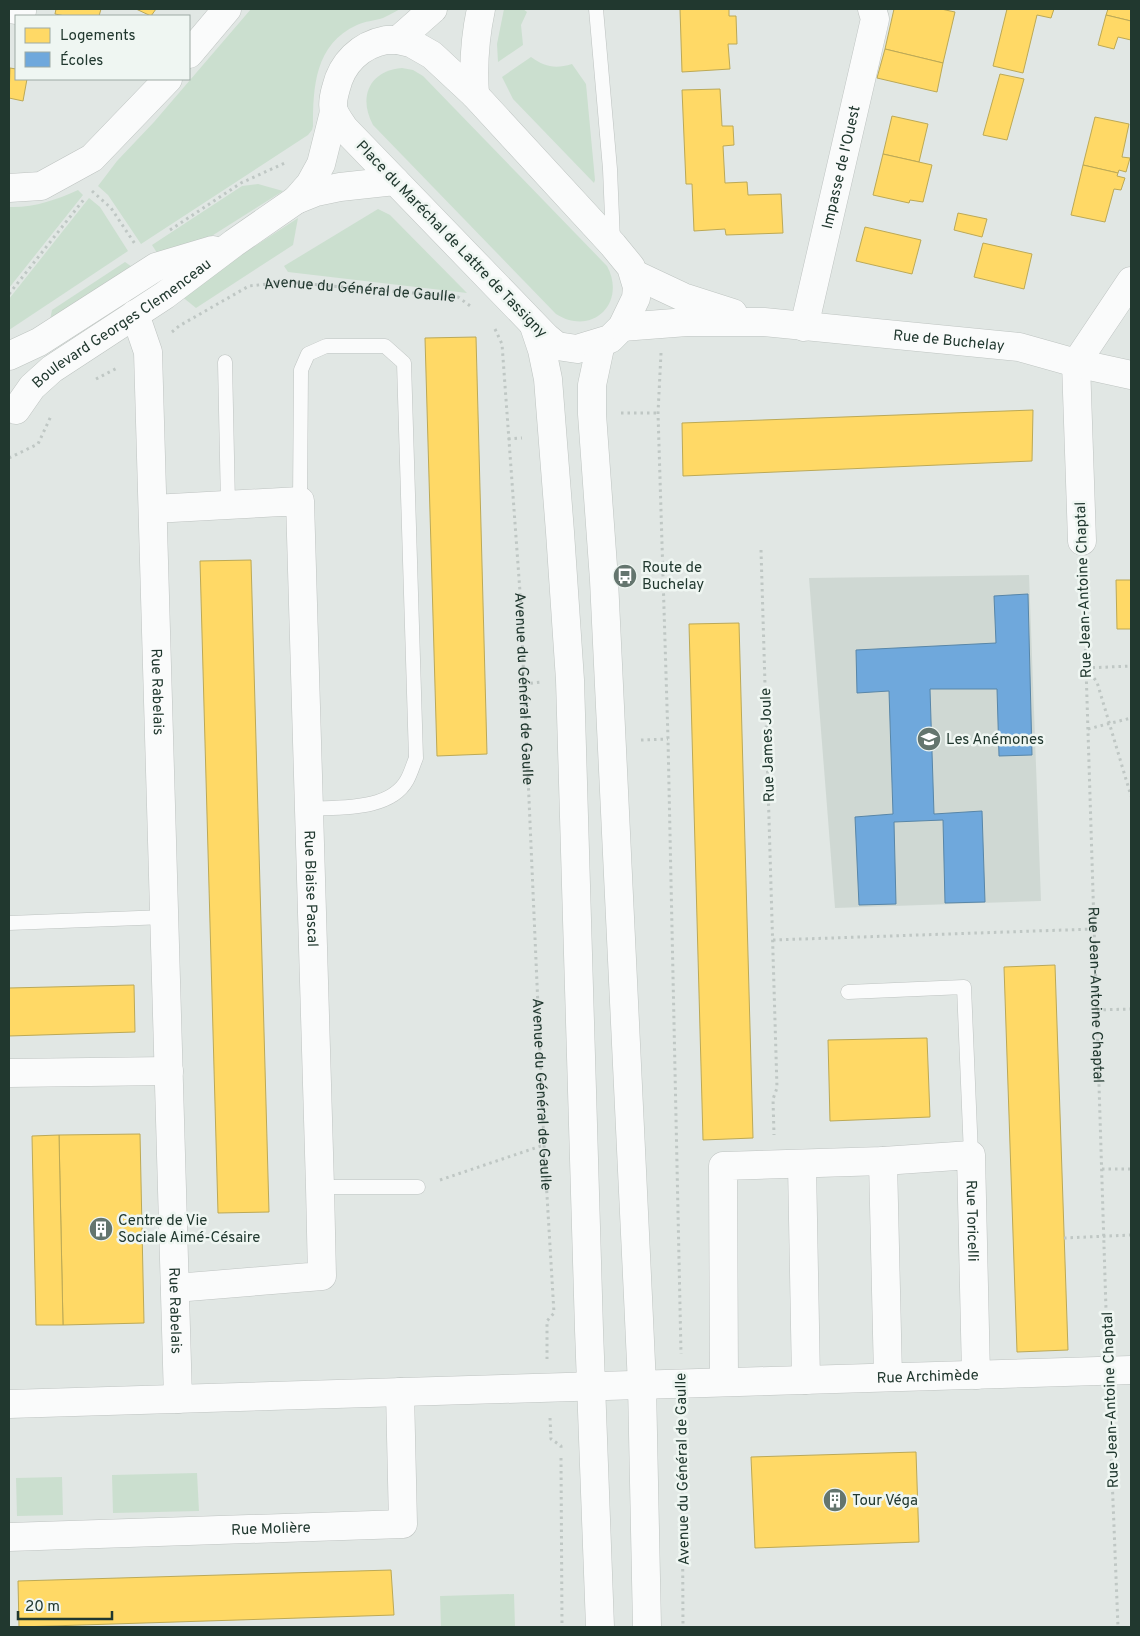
<svg xmlns="http://www.w3.org/2000/svg" width="1140" height="1636" font-family="Overpass,sans-serif">
<rect width="100%" height="100%" fill="#e1e7e4"/>
<path fill="#cfd8d3" d="M 1029,575 L 1041,901 L 835,908 L 809,578 Z"/>
<g fill="#cbdfcf">
<path d="M 251,9 L 400,9 C 395,12 389,15 383,18 C 374,21 365,21 357,25 C 315,44 313,87 313,126 L 312,130 L 308,135 L 141,244 L 108,195 L 98,186 L 117,161 L 154,122 Z"/>
<path d="M 504,9 L 523,9 L 527,12 L 521,25 L 523,45 L 498,62 L 497,44 Z"/>
<path d="M 531,57 C 545,67 555,69 572,64 L 586,84 L 595,180 L 594,183 L 513,99 L 502,77 Z"/>
<path d="M 402,68 L 413,70 L 423,76 L 607,266 C 627,303 592,337 556,314 L 373,125 C 358,97 369,71 402,68 Z"/>
<path d="M 258,184 L 283,191 L 199,244 L 159,256 L 152,245 L 242,186 Z"/>
<path d="M 78,190 L 83,195 L 9,288 L 9,207 C 33,208 56,200 78,190 Z"/>
<path d="M 89,198 L 100,207 L 128,251 L 9,330 L 9,299 Z"/>
<path d="M 378,209 L 390,215 L 467,293 L 288,272 L 284,266 Z"/>
<path d="M 298,218 L 293,245 L 196,308 L 180,295 Z"/>
<path d="M 125,262 L 135,269 L 49,325 L 52,310 Z"/>
<path d="M 197,1473 L 199,1511 L 113,1513 L 112,1475 Z"/>
<path d="M 62,1477 L 63,1515 L 17,1516 L 16,1478 Z"/>
<path d="M 514,1594 L 515,1627 L 441,1627 L 440,1596 Z"/>
</g>
<g fill="#ffd966" stroke="#bca956">
<path d="M 56,9 L 101,9 L 99,16 L 65,16 L 55,14 Z"/>
<path d="M 136,9 L 156,9 L 151,16 Z"/>
<path d="M 680,9 L 729,9 L 729,16 L 736,16 L 737,44 L 728,44 L 730,69 L 682,72 Z"/>
<path d="M 894,9 L 941,9 L 955,12 L 943,63 L 885,49 Z"/>
<path d="M 1007,9 L 1054,9 L 1051,18 L 1037,15 L 1023,73 L 993,66 Z"/>
<path d="M 1108,9 L 1131,9 L 1131,21 L 1106,15 Z"/>
<path d="M 1106,15 L 1131,21 L 1131,40 L 1118,37 L 1114,49 L 1098,45 Z"/>
<path d="M 885,49 L 943,63 L 937,92 L 877,78 Z"/>
<path d="M 10,68 L 16,69 L 16,79 L 27,79 L 23,101 L 9,98 Z"/>
<path d="M 1000,74 L 1024,79 L 1007,140 L 983,135 Z"/>
<path d="M 720,89 L 722,126 L 733,126 L 734,145 L 723,146 L 725,183 L 747,182 L 748,195 L 781,194 L 783,233 L 726,235 L 725,229 L 694,231 L 692,184 L 686,184 L 682,90 Z"/>
<path d="M 892,116 L 928,124 L 919,162 L 883,154 Z"/>
<path d="M 1095,117 L 1129,124 L 1122,157 L 1130,158 L 1126,172 L 1119,170 L 1118,173 L 1083,165 Z"/>
<path d="M 883,154 L 932,165 L 923,202 L 910,200 L 909,203 L 873,195 Z"/>
<path d="M 1083,165 L 1118,173 L 1117,176 L 1125,178 L 1121,190 L 1114,189 L 1105,222 L 1071,215 Z"/>
<path d="M 958,213 L 987,219 L 982,237 L 954,230 Z"/>
<path d="M 865,227 L 921,240 L 912,274 L 856,261 Z"/>
<path d="M 983,243 L 1032,254 L 1024,289 L 974,277 Z"/>
<path d="M 476,337 L 487,754 L 437,756 L 425,338 Z"/>
<path d="M 1033,410 L 1032,461 L 683,476 L 682,423 Z"/>
<path d="M 251,560 L 269,1212 L 218,1213 L 200,561 Z"/>
<path d="M 1116,580 L 1131,580 L 1131,629 L 1117,629 Z"/>
<path d="M 739,623 L 753,1138 L 703,1140 L 689,624 Z"/>
<path d="M 1055,965 L 1068,1350 L 1017,1352 L 1004,967 Z"/>
<path d="M 134,985 L 135,1032 L 9,1036 L 9,988 Z"/>
<path d="M 927,1038 L 930,1117 L 830,1121 L 828,1040 Z"/>
<path d="M 140,1134 L 144,1323 L 63,1325 L 59,1135 Z"/>
<path d="M 59,1135 L 63,1325 L 36,1325 L 32,1136 Z"/>
<path d="M 916,1452 L 919,1542 L 755,1548 L 751,1457 Z"/>
<path d="M 391,1570 L 394,1615 L 19,1627 L 18,1581 Z"/>
</g>
<path fill="#6fa8dc" stroke="#5886a8" d="M 1028,594 L 1032,755 L 999,756 L 997,689 L 930,689 L 934,814 L 982,811 L 985,902 L 945,903 L 943,820 L 894,822 L 896,904 L 859,905 L 855,817 L 893,814 L 889,691 L 857,693 L 856,650 L 996,643 L 994,596 Z"/>
<g fill="none" stroke-linecap="round" stroke-linejoin="round">
<g stroke="#bec3c1" stroke-width="15">
<g id="lane">
<path d="M 596,9 L 610,169 L 613,241"/>
<path d="M 225,362 L 228,505"/>
<path d="M 300,501 L 301,370 L 308,354 L 326,346 L 385,346 L 404,363 L 416,758 C 413,765 411,773 407,780 C 390,811 339,807 309,809"/>
<path d="M 9,923 L 165,917"/>
<path d="M 848,992 L 964,987 L 971,1155"/>
<path d="M 320,1187 L 418,1187"/>
</g>
</g>
<g stroke="#bec3c1" stroke-width="29">
<g id="street">
<path d="M 9,9 L 22,11"/>
<path d="M 189,54 L 227,9"/>
<path d="M 9,188 L 41,186 L 92,158 L 168,79"/>
<path id="s4" d="M 135,314 L 148,352 L 178,1399"/>
<path id="s5" d="M 804,327 L 875,19 L 872,9"/>
<path id="s6" d="M 153,509 L 300,501 L 320,1187 L 322,1276 L 175,1288"/>
<path d="M 1082,541 L 1076,363 L 1131,281"/>
<path d="M 9,1073 L 169,1071"/>
<path d="M 883,1161 L 888,1377"/>
<path d="M 802,1165 L 806,1380"/>
<path id="s7" d="M 724,1382 L 723,1166 L 883,1161 L 971,1155 L 976,1375"/>
<path id="s8" d="M 9,1404 L 1131,1370"/>
<path id="s9" d="M 9,1537 L 403,1524 L 400,1392"/>
</g>
</g>
<g stroke="#bec4c1" stroke-width="29">
<g id="secondary">
<path d="M 386,40 L 398,40 L 411,43 L 432,55 L 475,95 L 613,245 L 631,267 L 637,287 L 636,298 L 622,327 L 610,339 L 577,349 L 557,346 L 546,337 L 344,128 C 341,123 336,117 334,111 C 332,105 334,95 336,88 C 342,63 360,45 386,40 Z"/>
<path d="M 398,40 L 433,9"/>
<path d="M 475,95 C 473,66 475,37 481,9"/>
<path d="M 296,200 L 310,184 L 321,164 L 334,112"/>
<path d="M 634,274 L 683,297 L 733,313"/>
<path d="M 534,326 L 542,350 L 548,379 L 560,532 L 570,680 L 589,1330 L 600,1627"/>
<path id="s10" d="M 622,327 L 687,322 L 764,322 L 1019,347 L 1076,363 L 1131,375"/>
<path d="M 601,343 L 592,385 L 592,414 L 604,580 L 638,1297 L 642,1385 L 647,1627"/>
<path d="M 9,356 L 39,342 L 156,267 L 213,250"/>
<path id="s11" d="M 16,410 L 32,387 L 52,369 L 165,295 L 234,243 L 296,200 L 316,192 L 340,187 L 395,181"/>
</g>
</g>
<g stroke="#bfc7c4" stroke-width="3" stroke-dasharray="2.5 4" stroke-linecap="butt">
<path d="M 92,191 L 111,208 L 135,244"/>
<path d="M 170,230 L 241,183 L 287,162"/>
<path d="M 9,294 L 85,198"/>
<path id="s1" d="M 495,329 L 502,344 L 520,592 L 544,1145 L 554,1313 L 547,1321 L 547,1359"/>
<path id="s2" d="M 172,332 L 179,326 L 249,286 L 285,282 L 448,296 L 458,297 L 473,308"/>
<path d="M 661,353 L 658,413 L 668,739 L 681,1354"/>
<path d="M 96,379 L 119,367"/>
<path d="M 621,413 L 657,413"/>
<path d="M 508,439 L 522,438"/>
<path d="M 9,458 L 38,444 L 51,416"/>
<path d="M 761,550 L 777,1088 L 773,1099 L 774,1135"/>
<path id="s3" d="M 1083,571 L 1107,1342"/>
<path d="M 1086,668 L 1097,682 L 1131,796"/>
<path d="M 1086,668 L 1131,666"/>
<path d="M 524,684 L 541,682"/>
<path d="M 1088,729 L 1131,718"/>
<path d="M 641,740 L 668,739"/>
<path d="M 773,940 L 1094,929"/>
<path d="M 1097,1010 L 1131,1009"/>
<path d="M 1102,1169 L 1131,1169"/>
<path d="M 440,1180 L 544,1145"/>
<path d="M 1064,1238 L 1131,1235"/>
<path d="M 1109,1401 L 1118,1627"/>
<path d="M 682,1413 L 683,1627"/>
<path d="M 550,1418 L 551,1439 L 561,1446 L 561,1449"/>
<path d="M 561,1458 L 562,1627"/>
</g>
<use href="#lane" stroke="#fafbfb" stroke-width="14"/>
<use href="#street" stroke="#fafbfb" stroke-width="28"/>
<use href="#secondary" stroke="#fafbfb" stroke-width="28"/>
</g>
<defs>
<g id="bus-disc" transform="scale(1.25)"><circle r="9.5" fill="#64756e" stroke="#eff6f2"/><path d="M-5-6H5V4H4V6H2V4H-2V6H-4V4H-5ZM-3.5-4V0h7V-4ZM-3.5 1.2v1.5H-2V1.2ZM2 1.2v1.5H3.5V1.2Z" fill="#fff"/></g>
<g id="school-disc" transform="scale(1.25)"><circle r="9.5" fill="#64756e" stroke="#eff6f2"/><path d="M0-5L7-2L0 1L-7-2ZM-4 1L0 2.5L4 1V4Q0 6-4 4Z" fill="#fff"/></g>
<g id="building-disc" transform="scale(1.25)"><circle r="9.5" fill="#64756e" stroke="#eff6f2"/><path d="M-4-6H4V6H1V3H-1V6H-4ZM-2.5-4.3h1.7v1.8h-1.7ZM.8-4.3h1.7v1.8H.8ZM-2.5-1h1.7V.8h-1.7ZM.8-1h1.7V.8H.8Z" fill="#fff"/></g>
</defs>
<g fill-rule="evenodd">
<use href="#bus-disc" x="625" y="576"/>
<use href="#school-disc" x="929" y="739"/>
<use href="#building-disc" x="101" y="1229"/>
<use href="#building-disc" x="835" y="1500"/>
</g>
<g text-anchor="middle" stroke-width="5" stroke-linejoin="round" paint-order="stroke">
<g font-size="15" fill="#21382f" stroke="#eff6f2">
<text dy="5" stroke="none"><textPath href="#s5" startOffset="164">Impasse de l'Ouest</textPath></text>
<text transform="translate(452 239) rotate(46)" y="5">Place du Maréchal de Lattre de Tassigny</text>
<text dy="5" stroke="none"><textPath href="#s2" startOffset="201">Avenue du Général de Gaulle</textPath></text>
<text dy="5" stroke="none"><textPath href="#s11" startOffset="138">Boulevard Georges Clemenceau</textPath></text>
<text dy="5" stroke="none"><textPath href="#s10" startOffset="328">Rue de Buchelay</textPath></text>
<text transform="translate(1083 590) rotate(-92)" y="5">Rue Jean-Antoine Chaptal</text>
<text dy="5" stroke="none"><textPath href="#s1" startOffset="362">Avenue du Général de Gaulle</textPath></text>
<text dy="5" stroke="none"><textPath href="#s4" startOffset="380">Rue Rabelais</textPath></text>
<text transform="translate(767 745) rotate(-92)" y="5">Rue James Joule</text>
<text dy="5" stroke="none"><textPath href="#s6" startOffset="535">Rue Blaise Pascal</textPath></text>
<text dy="5" stroke="none"><textPath href="#s3" startOffset="424">Rue Jean-Antoine Chaptal</textPath></text>
<text dy="5" stroke="none"><textPath href="#s1" startOffset="768">Avenue du Général de Gaulle</textPath></text>
<text dy="5" stroke="none"><textPath href="#s7" startOffset="530">Rue Toricelli</textPath></text>
<text dy="5" stroke="none"><textPath href="#s4" startOffset="999">Rue Rabelais</textPath></text>
<text dy="5" stroke="none"><textPath href="#s8" startOffset="919">Rue Archimède</textPath></text>
<text transform="translate(1110 1400) rotate(-92)" y="5">Rue Jean-Antoine Chaptal</text>
<text transform="translate(682 1469) rotate(-91)" y="5">Avenue du Général de Gaulle</text>
<text dy="5" stroke="none"><textPath href="#s9" startOffset="262">Rue Molière</textPath></text>
</g>
<g font-size="15" fill="#21382f" stroke="#eff6f2" text-anchor="start">
<text x="642" y="572">Route de<tspan x="642" dy="17">Buchelay</tspan></text>
<text x="946" y="744">Les Anémones</text>
<text x="118" y="1225">Centre de Vie<tspan x="118" dy="17">Sociale Aimé-Césaire</tspan></text>
<text x="852" y="1505">Tour Véga</text>
</g>
</g>
<rect width="1140" height="1636" fill="none" stroke="#21382f" stroke-width="20"/>
<rect x="15" y="15" width="175" height="65" fill="#eff6f2" stroke="#9daaa4"/>
<rect x="25" y="28" width="25" height="15" fill="#ffd966" stroke="#9daaa4"/>
<text x="60" y="40" font-size="15" fill="#21382f">Logements</text>
<rect x="25" y="52" width="25" height="15" fill="#6fa8dc" stroke="#9daaa4"/>
<text x="60" y="65" font-size="15" fill="#21382f">Écoles</text>
<path d="M18 1611v8h94v-8" fill="none" stroke="#21382f" stroke-width="2.5"/>
<text x="25" y="1611" font-size="15" fill="#21382f" stroke="#eff6f2" stroke-width="4" paint-order="stroke">20 m</text>
</svg>
